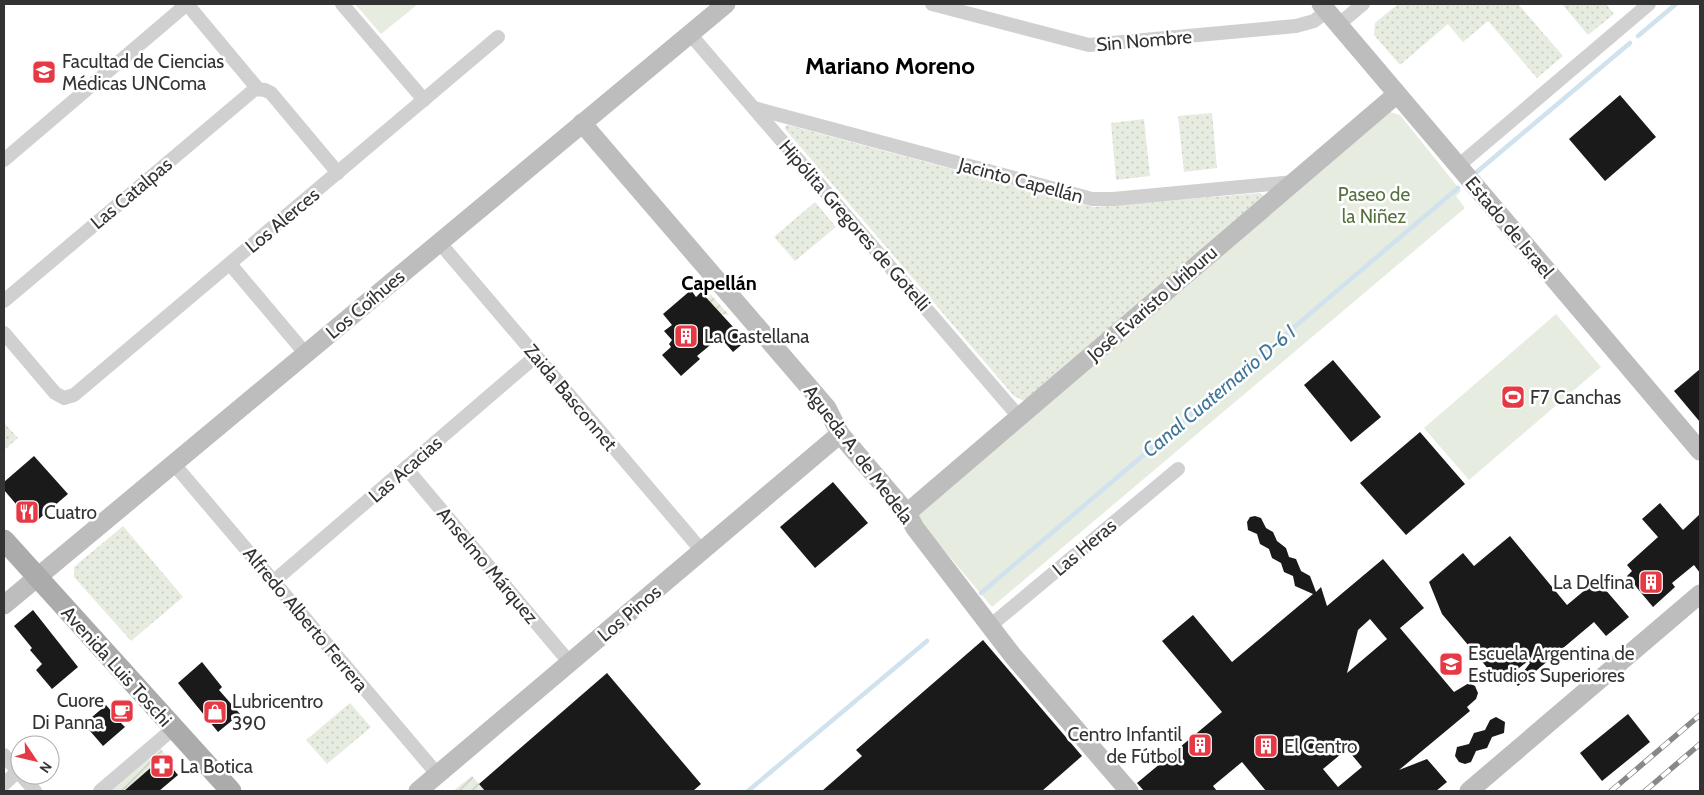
<svg xmlns="http://www.w3.org/2000/svg" width="1704" height="795" font-family="Cabin,sans-serif">
<defs>
<pattern id="grass-dots" width="8" height="8" patternUnits="userSpaceOnUse" patternTransform="scale(1.25)"><rect width="8" height="8" fill="#e6ecdf"/><path d="M2 2h.1M6 6h.1" fill="none" stroke="#c6cbc0" stroke-width="1.8" stroke-linecap="round"/></pattern>
<pattern id="garden-furrows" width="10" height="10" patternUnits="userSpaceOnUse" patternTransform="scale(1.25)"><rect width="10" height="10" fill="#e6ecdf"/><path d="M-1 1l2-2M0 10L10 0M9 11l2-2" fill="none" stroke="#c6cbc0"/></pattern>
</defs>
<rect width="100%" height="100%" fill="#fff"/>
<g fill="url(#grass-dots)">
<path d="M 1398,4 L 1518,4 L 1563,56 L 1537,78 L 1488,21 L 1463,42 L 1448,24 L 1400,65 L 1374,35 L 1375,23 Z"/>
<path d="M 1562,4 L 1606,4 L 1614,14 L 1588,35 Z"/>
<path d="M 1212,113 L 1217,168 L 1184,172 L 1178,116 Z"/>
<path d="M 1144,119 L 1150,176 L 1116,180 L 1111,123 Z"/>
<path d="M 788,125 L 1093,207 L 1260,193 L 1264,196 L 1024,401 L 1014,396 L 785,129 L 785,126 Z"/>
<path d="M 815,202 L 836,227 L 795,261 L 774,237 Z"/>
<path d="M 4,423 L 18,438 L 4,450 Z"/>
<path d="M 123,526 L 183,597 L 131,641 L 74,577 L 74,567 Z"/>
<path d="M 350,703 L 371,727 L 327,764 L 306,740 Z"/>
</g>
<g fill="#e6ecdf">
<path d="M 355,4 L 418,4 L 381,34 Z"/>
<path d="M 1390,112 L 1400,115 L 1461,191 L 1456,196 L 1465,208 L 992,607 L 922,524 L 919,515 Z"/>
<path d="M 1556,314 L 1601,367 L 1469,480 L 1424,428 Z"/>
</g>
<g fill="url(#garden-furrows)">
<path d="M 706,289 L 729,315 L 720,314 L 701,293 Z"/>
<path d="M 160,748 L 166,755 L 124,791 L 109,791 Z"/>
<path d="M 472,776 L 485,791 L 453,791 Z"/>
</g>
<g fill="none" stroke-linecap="round" stroke-linejoin="round">
<g stroke="#cfe2ee" stroke-width="4.5">
<path d="M 1638,36 L 1676,4"/>
<path d="M 1472,176 L 1630,43"/>
<path d="M 981,593 L 1458,188"/>
<path d="M 748,791 L 927,641"/>
</g>
</g>
<g fill="#1a1a1a" fill-rule="evenodd">
<path d="M 1620,95 L 1656,137 L 1605,181 L 1569,139 Z"/>
<path d="M 691,290 L 696,297 L 701,292 L 746,341 L 733,352 L 720,337 L 697,356 L 700,359 L 681,376 L 662,355 L 671,347 L 669,344 L 672,340 L 664,331 L 672,325 L 663,314 Z"/>
<path d="M 1333,360 L 1381,417 L 1351,442 L 1304,385 Z"/>
<path d="M 1700,369 L 1700,422 L 1674,391 Z"/>
<path d="M 1420,432 L 1465,484 L 1406,535 L 1360,483 Z"/>
<path d="M 34,456 L 68,494 L 33,524 L 4,490 L 4,482 Z"/>
<path d="M 833,482 L 868,523 L 815,568 L 780,527 Z"/>
<path d="M 1660,503 L 1683,530 L 1700,514 L 1700,573 L 1694,565 L 1672,583 L 1675,587 L 1653,607 L 1627,576 L 1632,571 L 1627,565 L 1658,537 L 1642,519 Z"/>
<path d="M 1255,516 L 1261,518 L 1266,528 L 1273,532 L 1277,541 L 1286,548 L 1289,557 L 1296,559 L 1301,571 L 1310,576 L 1316,592 L 1321,587 L 1327,606 L 1383,559 L 1424,608 L 1400,628 L 1454,692 L 1469,683 L 1475,686 L 1478,693 L 1476,699 L 1467,707 L 1470,711 L 1399,770 L 1427,759 L 1447,782 L 1436,791 L 1266,791 L 1242,762 L 1213,786 L 1217,791 L 1144,791 L 1137,783 L 1222,712 L 1162,641 L 1193,615 L 1232,662 L 1313,594 L 1295,586 L 1293,576 L 1284,572 L 1281,563 L 1272,558 L 1269,549 L 1260,544 L 1257,534 L 1248,530 L 1247,522 L 1250,517 ZM 1370,619 L 1387,639 L 1347,673 L 1358,630 ZM 1347,749 L 1362,767 L 1338,787 L 1323,769 Z"/>
<path d="M 1510,536 L 1567,605 L 1597,580 L 1629,617 L 1606,636 L 1594,622 L 1518,686 L 1515,683 L 1530,663 L 1528,661 L 1500,683 L 1442,614 L 1429,582 L 1463,553 L 1474,566 Z"/>
<path d="M 33,610 L 78,667 L 52,689 L 36,670 L 42,664 L 30,650 L 32,648 L 14,626 Z"/>
<path d="M 983,640 L 1082,756 L 1042,791 L 822,791 L 862,756 L 856,750 Z"/>
<path d="M 202,662 L 222,687 L 219,690 L 240,714 L 218,732 L 178,683 Z"/>
<path d="M 607,673 L 701,784 L 693,791 L 485,791 L 479,784 Z"/>
<path d="M 106,705 L 112,712 L 121,705 L 129,713 L 119,721 L 125,727 L 103,746 L 84,724 Z"/>
<path d="M 1628,714 L 1650,742 L 1602,781 L 1580,753 Z"/>
<path d="M 1496,717 L 1505,722 L 1504,733 L 1492,737 L 1487,748 L 1476,751 L 1471,762 L 1465,764 L 1459,762 L 1455,756 L 1457,747 L 1469,744 L 1474,733 L 1485,730 L 1490,720 Z"/>
<path d="M 163,757 L 178,775 L 159,791 L 124,791 Z"/>
</g>
<g fill="none" stroke-linecap="round" stroke-linejoin="round">
<g stroke="#d0d0d0" stroke-width="14">
<path d="M 342,4 L 424,100"/>
<path d="M 932,4 L 1089,45 L 1296,26 L 1314,21 L 1327,11"/>
<path d="M 1338,25 L 1363,4"/>
<path d="M 690,34 L 1019,417"/>
<path d="M 754,108 L 1092,199 L 1113,199 L 1294,182"/>
<path d="M 4,160 L 187,4 L 258,89"/>
<path d="M 1458,166 L 1649,4"/>
<path d="M 439,242 L 702,551"/>
<path d="M 230,264 L 305,353"/>
<path d="M 4,301 L 255,89 L 265,90 L 271,93 L 338,173"/>
<path d="M 4,333 L 55,393 L 64,398 L 74,395 L 498,37"/>
<path d="M 173,463 L 438,775"/>
<path d="M 406,468 L 570,663"/>
<path d="M 274,581 L 536,356"/>
<path d="M 990,626 L 1178,469"/>
<path d="M 4,755 L 20,774"/>
<path d="M 21,775 L 35,791"/>
<path d="M 4,784 L 18,771"/>
<path d="M 100,791 L 174,728"/>
</g>
<g stroke="#bdbdbd" stroke-width="19">
<path d="M 1321,4 L 1700,451"/>
<path d="M 582,123 L 827,408 L 840,434 L 907,513 L 915,528 L 1013,656 L 1129,791"/>
<path d="M 907,513 L 1397,94"/>
<path d="M 4,605 L 726,4"/>
<path d="M 418,791 L 840,434"/>
<path d="M 1469,791 L 1700,594"/>
</g>
<path stroke="#ababab" stroke-width="21" d="M 4,540 L 231,791"/>
<g stroke="#888" stroke-width="5.5">
<g id="rail">
<path d="M 1611,791 L 1700,715"/>
<path d="M 1645,791 L 1700,744"/>
</g>
</g>
<use href="#rail" stroke="#fff" stroke-width="4" stroke-dasharray="11" stroke-linecap="butt"/>
</g>
<defs>
<g id="university-square" transform="scale(1.25)"><rect x="-9" y="-9" width="18" height="18" rx="4" fill="#e63946" stroke="#fff"/><path d="M0-5L7-2L0 1L-7-2ZM-4 1L0 2.5L4 1V4Q0 6-4 4Z" fill="#fff"/></g>
<g id="building-square" transform="scale(1.25)"><rect x="-9" y="-9" width="18" height="18" rx="4" fill="#e63946" stroke="#fff"/><path d="M-4-6H4V6H1V3H-1V6H-4ZM-2.5-4.3h1.7v1.8h-1.7ZM.8-4.3h1.7v1.8H.8ZM-2.5-1h1.7V.8h-1.7ZM.8-1h1.7V.8H.8Z" fill="#fff"/></g>
<g id="stadium-square" transform="scale(1.25)"><rect x="-9" y="-9" width="18" height="18" rx="4" fill="#e63946" stroke="#fff"/><path d="M0-5a6.5 5 0 1 0 0 10a6.5 5 0 1 0 0-10ZM-3.5-1.8h7v3.6h-7Z" fill="#fff"/></g>
<g id="restaurant-square" transform="scale(1.25)"><rect x="-9" y="-9" width="18" height="18" rx="4" fill="#e63946" stroke="#fff"/><path d="M-5-6h1v4h1v-4h1v4h1v-4h1v5L-1.5 .5V6h-2V.5L-5-1ZM5-6V6H3V1.5H1.5Q1.5-4 5-6Z" fill="#fff"/></g>
<g id="cafe-square" transform="scale(1.25)"><rect x="-9" y="-9" width="18" height="18" rx="4" fill="#e63946" stroke="#fff"/><path d="M-5.5-4.5H6V0H3Q3 3.5 0 3.5H-2.5Q-5.5 3.5-5.5 0ZM3-3.2v2h1.7v-2ZM-6 4.5H4V6H-6Z" fill="#fff"/></g>
<g id="shop-square" transform="scale(1.25)"><rect x="-9" y="-9" width="18" height="18" rx="4" fill="#e63946" stroke="#fff"/><path d="M-5-2.5h2.3a2.7 3.5 0 0 1 5.4 0H5L5.5 6h-11ZM-1.5-2.5h3a1.5 2.3 0 0 0-3 0Z" fill="#fff"/></g>
<g id="pharmacy-square" transform="scale(1.25)"><rect x="-9" y="-9" width="18" height="18" rx="4" fill="#e63946" stroke="#fff"/><path d="M-2-6h4v4h4v4h-4v4h-4v-4h-4v-4h4Z" fill="#fff"/></g>
</defs>
<g fill-rule="evenodd">
<use href="#university-square" x="44" y="72"/>
<use href="#building-square" x="686" y="336"/>
<use href="#stadium-square" x="1513" y="397"/>
<use href="#restaurant-square" x="27" y="512"/>
<use href="#building-square" x="1651" y="582"/>
<use href="#university-square" x="1451" y="664"/>
<use href="#cafe-square" x="122" y="711"/>
<use href="#shop-square" x="215" y="712"/>
<use href="#building-square" x="1200" y="745"/>
<use href="#building-square" x="1266" y="746"/>
<use href="#pharmacy-square" x="162" y="766"/>
</g>
<g text-anchor="middle" stroke-width="5" stroke-linejoin="round" paint-order="stroke">
<g font-size="19" fill="#333" stroke="#fff">
<text transform="translate(1144 40) rotate(-5)" y="7">Sin Nombre</text>
<text transform="translate(1021 180) rotate(15)" y="7">Jacinto Capellán</text>
<text transform="translate(131 193) rotate(-40)" y="7">Las Catalpas</text>
<text transform="translate(282 220) rotate(-40)" y="7">Los Alerces</text>
<text transform="translate(855 225) rotate(49)" y="7">Hipólita Gregores de Gotelli</text>
<text transform="translate(1510 227) rotate(50)" y="7">Estado de Israel</text>
<text transform="translate(1152 303) rotate(-41)" y="7">José Evaristo Uriburu</text>
<text transform="translate(365 304) rotate(-40)" y="7">Los Coíhues</text>
<text transform="translate(571 397) rotate(50)" y="7">Zaida Basconnet</text>
<text transform="translate(859 454) rotate(53)" y="7">Agueda A. de Medela</text>
<text transform="translate(405 469) rotate(-41)" y="7">Las Acacias</text>
<text transform="translate(1084 547) rotate(-40)" y="7">Las Heras</text>
<text transform="translate(488 565) rotate(50)" y="7">Anselmo Márquez</text>
<text transform="translate(629 613) rotate(-40)" y="7">Los Pinos</text>
<text transform="translate(306 619) rotate(50)" y="7">Alfredo Alberto Ferrera</text>
<text transform="translate(117 666) rotate(48)" y="7">Avenida Luis Toschi</text>
</g>
<g font-size="19" fill="#333" stroke="#fff" text-anchor="start">
<text x="62" y="68">Facultad de Ciencias<tspan x="62" dy="22">Médicas UNComa</tspan></text>
<text x="704" y="343">La Castellana</text>
<text x="1530" y="404">F7 Canchas</text>
<text x="44" y="519">Cuatro</text>
<text x="1634" y="589" text-anchor="end">La Delfina</text>
<text x="1468" y="660">Escuela Argentina de<tspan x="1468" dy="22">Estudios Superiores</tspan></text>
<text x="104" y="707" text-anchor="end">Cuore<tspan x="104" dy="22">Di Panna</tspan></text>
<text x="232" y="708">Lubricentro<tspan x="232" dy="22">390</tspan></text>
<text x="1182" y="741" text-anchor="end">Centro Infantil<tspan x="1182" dy="22">de Fútbol</tspan></text>
<text x="1284" y="753">El Centro</text>
<text x="180" y="773">La Botica</text>
</g>
<g font-size="19" fill="#56703f" stroke="#fff">
<text x="1374" y="201">Paseo de<tspan x="1374" dy="22">la Niñez</tspan></text>
</g>
<g font-size="20" font-weight="bold" fill="#000" stroke="#fff">
<text x="719" y="290">Capellán</text>
</g>
<g font-size="20" font-style="italic" fill="#3f7597" stroke="#fff">
<text transform="translate(1219 391) rotate(-40)" y="7">Canal Cuaternario D-6 I</text>
</g>
<g font-size="24" font-weight="bold" fill="#000" stroke="#fff">
<text x="890" y="74">Mariano Moreno</text>
</g>
</g>
<rect width="1704" height="795" fill="none" stroke="#333333" stroke-width="10"/>
<g transform="translate(35 760) rotate(125)"><circle r="24" fill="#ffffff" stroke="#adadad"/>
<path d="M0-4L9 19L0 12L-9 19Z" fill="#e63946"/>
<text y="-8" font-size="14" font-weight="bold" text-anchor="middle" fill="#333333">N</text>
</g>
</svg>
